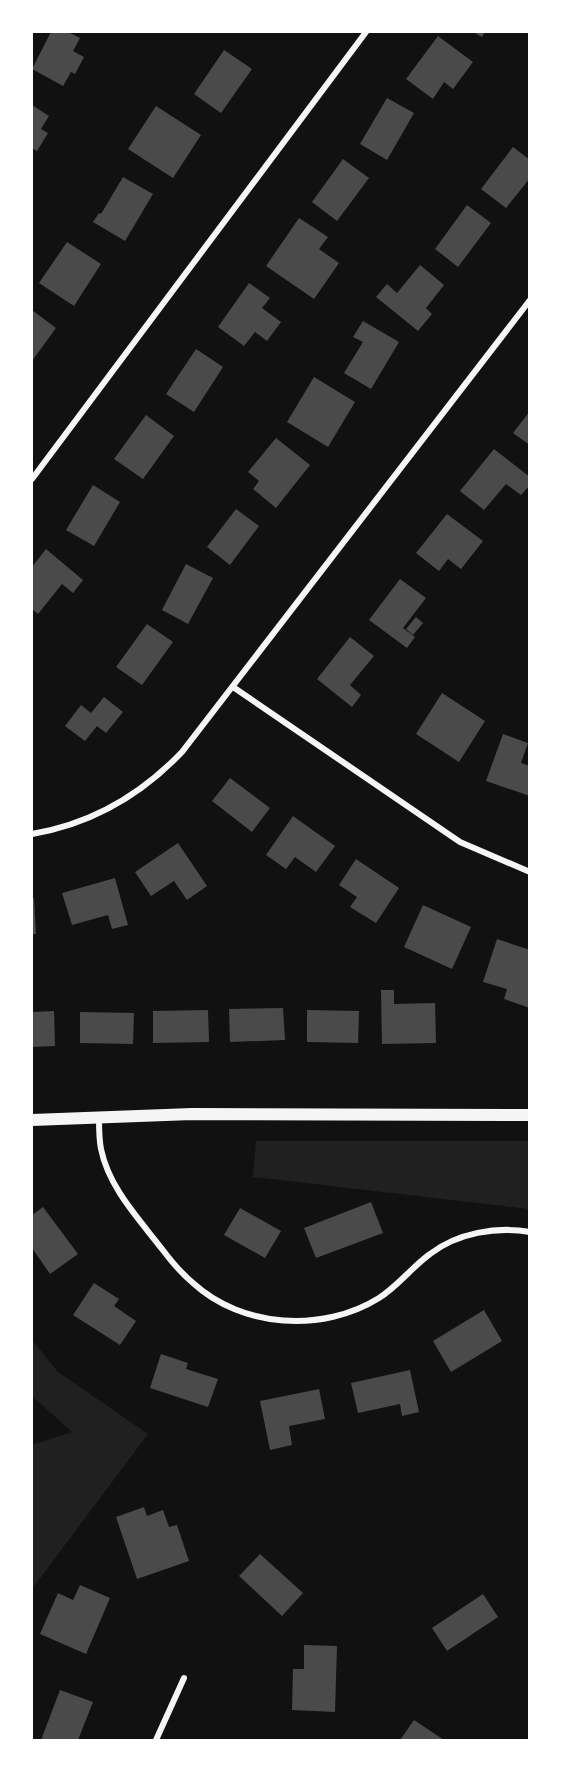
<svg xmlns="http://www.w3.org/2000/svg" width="561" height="1772" font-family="'DM Sans',sans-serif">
<rect width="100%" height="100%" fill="#111"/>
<g fill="#202020">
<path d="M 256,1141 L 529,1141 L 529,1209 L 253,1177 Z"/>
<path d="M 32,1340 L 58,1372 L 148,1434 L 32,1589 L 32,1445 L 72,1432 L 32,1396 Z"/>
</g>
<g fill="#4a4a4a">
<path d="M 51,32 L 68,32 L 80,38 L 73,51 L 84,57 L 75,74 L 71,72 L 63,86 L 32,69 Z"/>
<path d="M 473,32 L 485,32 L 482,37 Z"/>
<path d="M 438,36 L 473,62 L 453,89 L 444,82 L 433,99 L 406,79 Z"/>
<path d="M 224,50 L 252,69 L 221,113 L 194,94 Z"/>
<path d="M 387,98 L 414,113 L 387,160 L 360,144 Z"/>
<path d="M 32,105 L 49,116 L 41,129 L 48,133 L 37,151 L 32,148 Z"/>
<path d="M 156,106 L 201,135 L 173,178 L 128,149 Z"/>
<path d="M 513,147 L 530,160 L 530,178 L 506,208 L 481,189 Z"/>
<path d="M 343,159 L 369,178 L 337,221 L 312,202 Z"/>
<path d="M 123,177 L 153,194 L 125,241 L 93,222 L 99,213 L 101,214 Z"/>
<path d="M 467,205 L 491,223 L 458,267 L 435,249 Z"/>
<path d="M 299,218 L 328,237 L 319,249 L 339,263 L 314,299 L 266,266 Z"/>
<path d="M 67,242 L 101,264 L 74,306 L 39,283 Z"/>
<path d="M 420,265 L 444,285 L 426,308 L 432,314 L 418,331 L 376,297 L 387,284 L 397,293 Z"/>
<path d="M 249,283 L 270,298 L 262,308 L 281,322 L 267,341 L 255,332 L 244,346 L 218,327 Z"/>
<path d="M 32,310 L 56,328 L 32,361 Z"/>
<path d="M 363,321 L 399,342 L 371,389 L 344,373 L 363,342 L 353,337 Z"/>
<path d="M 196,349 L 223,367 L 194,412 L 166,394 Z"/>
<path d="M 314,377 L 355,402 L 328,447 L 287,422 Z"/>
<path d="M 530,411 L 530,445 L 513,433 Z"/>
<path d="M 146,415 L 174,436 L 143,479 L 114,459 Z"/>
<path d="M 276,438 L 310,465 L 276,508 L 253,489 L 259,481 L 248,472 Z"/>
<path d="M 494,449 L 530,477 L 530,485 L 521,495 L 506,484 L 484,510 L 460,491 Z"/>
<path d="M 93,485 L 120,502 L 94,546 L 66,530 Z"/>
<path d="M 236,509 L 259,526 L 230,565 L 207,547 Z"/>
<path d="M 447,514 L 483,541 L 461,569 L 448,559 L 439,571 L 416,553 Z"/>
<path d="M 46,549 L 83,580 L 73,593 L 62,584 L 38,614 L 32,609 L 32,567 Z"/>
<path d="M 186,564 L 213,578 L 188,624 L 162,610 Z"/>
<path d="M 400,579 L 426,598 L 403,628 L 415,637 L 407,648 L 369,620 Z"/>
<path d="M 416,617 L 423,623 L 413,635 L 406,629 Z"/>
<path d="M 147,624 L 173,642 L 142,685 L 116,667 Z"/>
<path d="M 350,637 L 374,656 L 350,685 L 361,695 L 352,707 L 317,679 Z"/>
<path d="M 442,693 L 485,721 L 459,762 L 416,734 Z"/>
<path d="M 104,697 L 123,712 L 106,733 L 97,726 L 85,741 L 65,726 L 81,705 L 91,713 Z"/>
<path d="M 503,734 L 528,743 L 521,763 L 530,766 L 530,796 L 486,781 Z"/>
<path d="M 230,778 L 270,808 L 252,832 L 212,801 Z"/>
<path d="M 293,816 L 335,846 L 316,872 L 295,857 L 286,869 L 266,855 Z"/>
<path d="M 178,843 L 207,886 L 187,900 L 174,881 L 151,896 L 135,872 Z"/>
<path d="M 356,859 L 399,888 L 376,923 L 350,907 L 357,897 L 339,885 Z"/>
<path d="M 115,878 L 128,925 L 112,929 L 108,915 L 72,925 L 62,893 Z"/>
<path d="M 32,898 L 34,898 L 36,934 L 32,934 Z"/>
<path d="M 423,905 L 471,927 L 452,969 L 404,947 Z"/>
<path d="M 497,939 L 530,950 L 530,1008 L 504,999 L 507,989 L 483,982 Z"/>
<path d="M 381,990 L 394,990 L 394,1004 L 435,1003 L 436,1043 L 382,1044 Z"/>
<path d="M 283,1008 L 285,1040 L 230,1042 L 229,1009 Z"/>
<path d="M 208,1010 L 209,1042 L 153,1043 L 153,1011 Z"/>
<path d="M 307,1010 L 359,1011 L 358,1043 L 307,1042 Z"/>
<path d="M 54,1011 L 55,1046 L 32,1047 L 32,1012 Z"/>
<path d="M 80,1012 L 134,1013 L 133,1044 L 80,1043 Z"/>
<path d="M 371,1202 L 383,1233 L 316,1258 L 304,1228 Z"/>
<path d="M 43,1207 L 78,1254 L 50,1274 L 32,1248 L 32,1215 Z"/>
<path d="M 240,1208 L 281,1231 L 265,1258 L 224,1235 Z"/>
<path d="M 94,1283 L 119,1299 L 114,1306 L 136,1321 L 120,1345 L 73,1315 Z"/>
<path d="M 484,1310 L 502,1341 L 451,1372 L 433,1341 Z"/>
<path d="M 161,1354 L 188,1363 L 186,1369 L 218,1379 L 208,1407 L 150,1388 Z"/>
<path d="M 410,1370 L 419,1412 L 402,1416 L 400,1404 L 358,1413 L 351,1383 Z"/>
<path d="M 319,1389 L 325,1419 L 289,1426 L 292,1445 L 270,1450 L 260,1401 Z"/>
<path d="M 144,1507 L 147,1516 L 163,1510 L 169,1527 L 177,1525 L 189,1561 L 137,1579 L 116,1517 Z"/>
<path d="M 260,1554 L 303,1593 L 282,1616 L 239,1576 Z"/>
<path d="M 80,1585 L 110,1598 L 86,1654 L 40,1634 L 58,1593 L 73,1600 Z"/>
<path d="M 483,1594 L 498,1617 L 447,1651 L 432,1628 Z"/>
<path d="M 304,1645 L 337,1646 L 335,1712 L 292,1710 L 293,1669 L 304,1669 Z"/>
<path d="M 60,1690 L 93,1702 L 78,1740 L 41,1740 Z"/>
<path d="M 414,1720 L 444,1740 L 400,1740 Z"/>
</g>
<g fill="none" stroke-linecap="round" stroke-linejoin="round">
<g stroke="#f5f5f5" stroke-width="6">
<path d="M 32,479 L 366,32"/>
<path d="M 233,687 L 460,842 L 530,872"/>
<path d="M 32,834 C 91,824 140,796 182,752 L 530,300"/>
<path d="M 99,1118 C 99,1128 99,1139 101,1149 C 109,1188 139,1219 162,1249 C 171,1261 181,1273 193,1283 C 242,1328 323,1333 379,1298 C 398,1286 412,1267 430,1254 C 457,1233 497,1226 530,1232"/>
<path d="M 156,1740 L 184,1678"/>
</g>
<path stroke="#f5f5f5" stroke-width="12" d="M 32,1120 L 192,1114 L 530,1115"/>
</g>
<rect width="561" height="1772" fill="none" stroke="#ffffff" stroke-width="66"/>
</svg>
